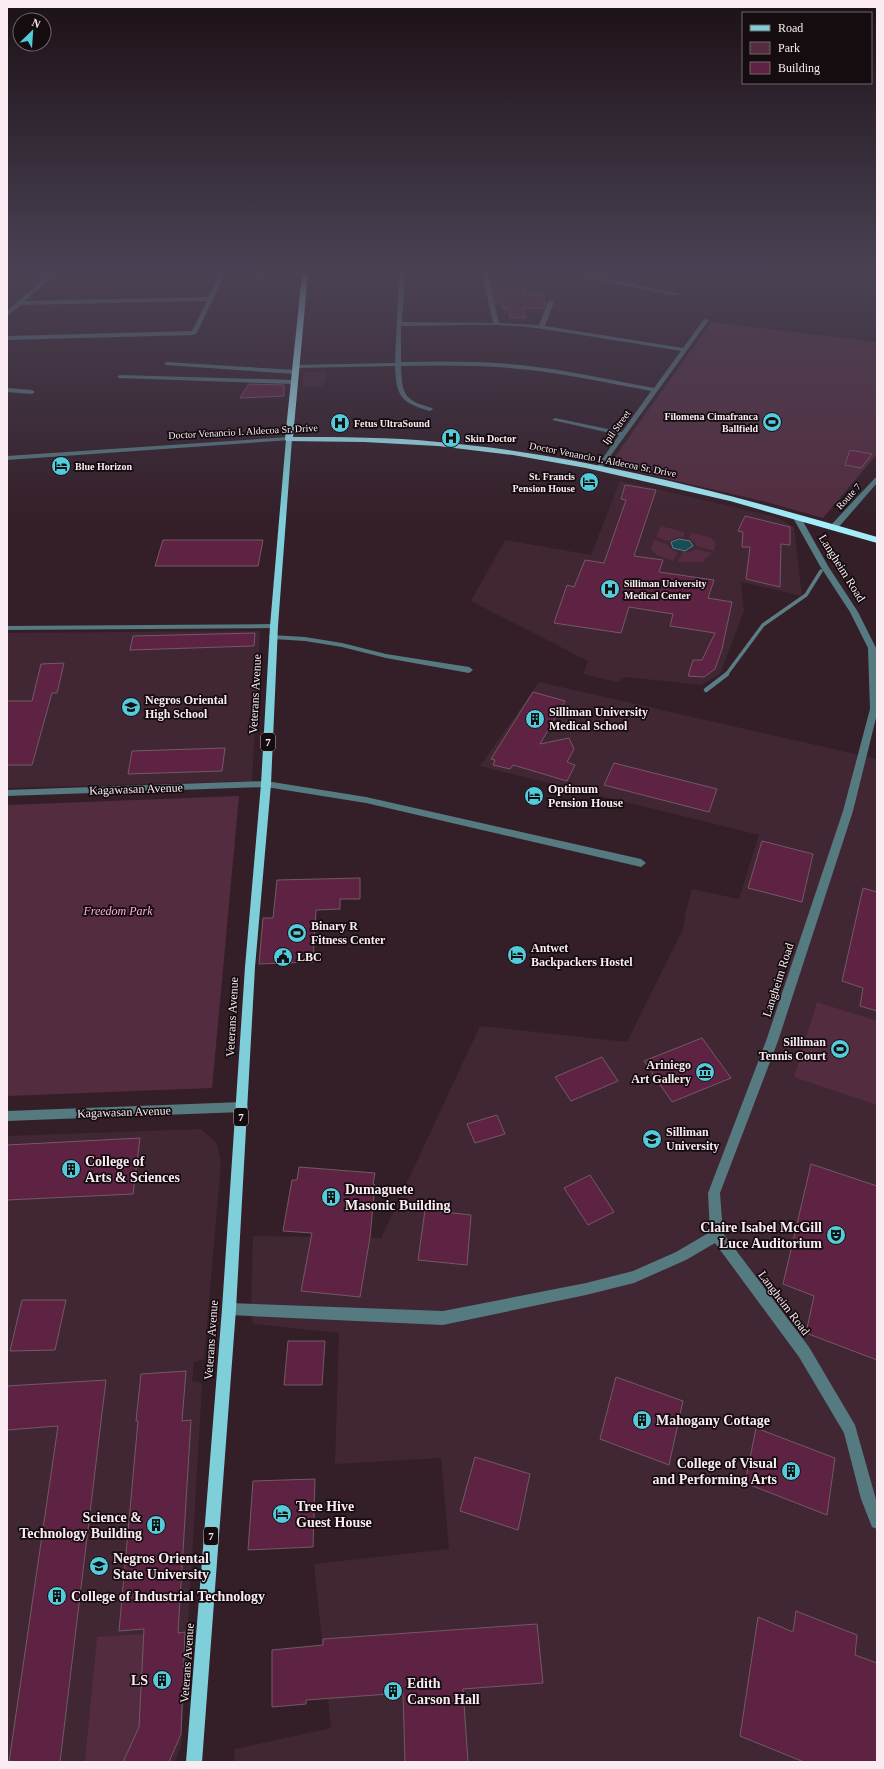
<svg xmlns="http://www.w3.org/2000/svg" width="884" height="1769" font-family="Georgia,serif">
<rect width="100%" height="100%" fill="#341f29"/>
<g fill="#412633">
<path d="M 304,372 L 327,372 L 324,386 L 302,386 Z"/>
<path d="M 620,481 L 776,517 L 794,527 L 802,596 L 741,582 L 744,611 L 720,674 L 701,685 L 626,677 L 617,682 L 583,674 L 588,661 L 471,601 L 505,540 L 591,555 Z"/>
<path d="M 260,631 L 252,781 L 7,788 L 7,633 Z"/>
<path d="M 539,682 L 877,759 L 877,1762 L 234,1762 L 235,1749 L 331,1728 L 314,1564 L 449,1549 L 441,1458 L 335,1464 L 339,1333 L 253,1324 L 251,1311 L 253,1236 L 381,1238 L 480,1026 L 627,1042 L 683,929 L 686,910 L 692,889 L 739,899 L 759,835 L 480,766 Z"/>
<path d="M 201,1129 L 217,1143 L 221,1163 L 204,1359 L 194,1362 L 192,1381 L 199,1382 L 202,1385 L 181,1747 L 175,1762 L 7,1762 L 7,1136 Z"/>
</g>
<g fill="#542c3f">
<path d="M 711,322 L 877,342 L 877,454 L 823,518 L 766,502 L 609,465 Z"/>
<path d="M 661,526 L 684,532 L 684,537 L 678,537 L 668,541 L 656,537 Z"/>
<path d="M 691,533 C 700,535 711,535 716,544 L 714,551 L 697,546 L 693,541 L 689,539 Z"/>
<path d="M 654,540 L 667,544 L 672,550 L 678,552 L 673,561 L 657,555 L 651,549 Z"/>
<path d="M 696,549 L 712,553 L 702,562 L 678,562 L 683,552 L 689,552 Z"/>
<path d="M 239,796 L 212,1088 L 7,1096 L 7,805 Z"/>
<path d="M 817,1002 L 877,1021 L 877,1105 L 794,1077 Z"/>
<path d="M 144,1634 L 139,1727 L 123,1762 L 85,1762 L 97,1637 Z"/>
</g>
<path fill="#174e55" stroke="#5b7d84" d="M 679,539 L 690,541 L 693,546 L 685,551 L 673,548 L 671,542 Z"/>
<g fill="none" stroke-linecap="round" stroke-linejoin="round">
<path stroke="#5b7d84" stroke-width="3.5" d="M 726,675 L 763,625 L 806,595 L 821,571"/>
<path stroke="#5b7d84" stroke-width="4.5" d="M 706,690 L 727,674"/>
</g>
<g fill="#5e2342" stroke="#725a64">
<path d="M 493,288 L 524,288 L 524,294 L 543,294 L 545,305 L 544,308 L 523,308 L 525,318 L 510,318 L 509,309 L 503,309 L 502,304 L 496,304 Z"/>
<path d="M 249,384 L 284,385 L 284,396 L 240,398 Z"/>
<path d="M 850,450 L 872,454 L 861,468 L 845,465 Z"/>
<path d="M 625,485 L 656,490 L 634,556 L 663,560 L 659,572 L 714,580 L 708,598 L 732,602 L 722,649 L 715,669 L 704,677 L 688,676 L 693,660 L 702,660 L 715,633 L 670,626 L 673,614 L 629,607 L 621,633 L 554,623 L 567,585 L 574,587 L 585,560 L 604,563 L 626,500 L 621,499 Z"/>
<path d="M 745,516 L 790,527 L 790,545 L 781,544 L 780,587 L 746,579 L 750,547 L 742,547 L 743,532 L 738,531 Z"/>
<path d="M 163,540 L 263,540 L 258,566 L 155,566 Z"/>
<path d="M 255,633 L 254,646 L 130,650 L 133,636 Z"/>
<path d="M 64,663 L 57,693 L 52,693 L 32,765 L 7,765 L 7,701 L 32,701 L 41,664 Z"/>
<path d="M 533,692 L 565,701 L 540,744 L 569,738 L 574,749 L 567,762 L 575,765 L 567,781 L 513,765 L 510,769 L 493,765 L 495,760 L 491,759 Z"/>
<path d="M 225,748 L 222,771 L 128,774 L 132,751 Z"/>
<path d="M 614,763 L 717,789 L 709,812 L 604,785 Z"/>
<path d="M 762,841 L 813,854 L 802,902 L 748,888 Z"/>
<path d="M 360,878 L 360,899 L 340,899 L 340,909 L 316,910 L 313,962 L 259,964 L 263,918 L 273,918 L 277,880 Z"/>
<path d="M 863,888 L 877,892 L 877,1011 L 860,1006 L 863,988 L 842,981 Z"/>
<path d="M 702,1038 L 731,1078 L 672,1102 L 644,1061 Z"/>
<path d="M 602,1057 L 618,1081 L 571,1101 L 555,1077 Z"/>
<path d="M 497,1115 L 505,1134 L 475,1143 L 467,1124 Z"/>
<path d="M 140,1138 L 133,1194 L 7,1200 L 7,1145 Z"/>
<path d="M 811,1164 L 877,1186 L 877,1360 L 806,1333 L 814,1296 L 783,1284 Z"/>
<path d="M 299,1167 L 375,1173 L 373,1184 L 375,1185 L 370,1237 L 360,1297 L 301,1291 L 312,1233 L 283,1231 L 292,1180 L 297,1180 Z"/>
<path d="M 590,1175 L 614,1212 L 588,1225 L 564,1188 Z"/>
<path d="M 425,1210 L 471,1215 L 467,1265 L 418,1260 Z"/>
<path d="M 22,1300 L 66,1300 L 55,1350 L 10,1351 Z"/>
<path d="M 288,1341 L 325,1341 L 322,1385 L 284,1385 Z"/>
<path d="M 186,1371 L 182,1421 L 191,1420 L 178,1633 L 185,1632 L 181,1734 L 169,1762 L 123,1762 L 139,1727 L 144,1629 L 119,1631 L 138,1421 L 136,1421 L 141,1374 Z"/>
<path d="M 616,1377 L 683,1401 L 669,1465 L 600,1439 Z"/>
<path d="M 106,1380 L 60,1762 L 9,1762 L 58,1426 L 7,1430 L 7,1386 Z"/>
<path d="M 756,1428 L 835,1458 L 827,1515 L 745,1483 Z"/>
<path d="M 475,1457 L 530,1474 L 518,1530 L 460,1511 Z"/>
<path d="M 315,1479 L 313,1547 L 248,1550 L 253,1481 Z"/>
<path d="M 796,1611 L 857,1635 L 855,1655 L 877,1663 L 877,1762 L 804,1762 L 740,1736 L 758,1617 L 793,1632 Z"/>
<path d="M 537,1624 L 543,1683 L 463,1689 L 468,1762 L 405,1762 L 403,1693 L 306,1700 L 306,1704 L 272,1707 L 272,1650 L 323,1645 L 323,1639 Z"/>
</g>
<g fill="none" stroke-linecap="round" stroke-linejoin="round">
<g fill="#557a80" fill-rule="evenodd">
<path d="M 50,274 L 55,274 L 25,301 L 208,297 L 219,276 L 216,274 L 307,275 L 304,277 L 224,276 L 197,333 L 194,335 L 7,340 L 7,336 L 192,331 L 207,301 L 21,305 L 7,316 L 7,311 Z"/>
<path d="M 399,274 L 405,274 L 402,322 L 493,323 L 482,274 L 488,274 L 499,323 L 539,325 L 548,302 L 551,300 L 554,302 L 545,326 L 683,348 L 704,319 L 709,320 L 601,469 L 599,470 L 596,468 L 619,435 L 552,420 L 555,418 L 622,432 L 651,391 C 614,384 576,376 538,371 C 492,365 446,365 401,366 C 402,395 404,400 432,408 L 433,409 L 430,411 C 401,403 396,396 395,366 L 293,368 L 293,366 L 295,365 L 395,363 ZM 401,326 C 446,326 492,322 536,328 C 583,335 633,343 681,351 L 654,388 C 615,381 576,372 537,367 C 492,361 446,361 401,362 Z"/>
<path d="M 570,274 L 581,274 L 680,294 L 677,296 Z"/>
<path d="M 167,362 L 295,370 L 298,372 L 295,374 L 165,365 L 165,363 Z"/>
<path d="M 120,375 L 294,380 L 297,382 L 294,384 L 118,378 L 118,376 Z"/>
<path d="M 7,388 L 32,390 L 35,392 L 32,394 L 7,392 Z"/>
<path d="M 289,437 L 292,439 L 291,440 L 7,460 L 7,456 Z"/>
<path d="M 877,477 L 877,483 L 837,529 L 831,529 L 831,525 L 875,478 Z"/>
<path d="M 793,514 L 800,516 L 828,566 L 858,612 L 876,648 L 877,714 L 853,811 L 778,1041 L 720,1193 L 723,1233 L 809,1347 L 855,1425 L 877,1503 L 877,1529 L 872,1527 L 861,1499 L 844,1433 L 799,1357 L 715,1243 L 686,1260 L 634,1283 L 586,1295 L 443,1325 L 229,1315 L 224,1314 L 222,1309 L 224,1304 L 229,1303 L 443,1311 L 586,1283 L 633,1271 L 676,1252 L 710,1232 L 708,1193 L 766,1041 L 843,811 L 870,709 L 868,648 L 850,612 L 820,566 L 792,516 Z"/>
<path d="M 274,624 L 278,626 L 277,628 L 7,630 L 7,626 Z"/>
<path d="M 270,635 L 305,637 L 342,643 L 386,654 L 469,667 L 473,670 L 469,673 L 386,658 L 342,647 L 305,641 L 273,639 L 269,637 Z"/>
<path d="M 266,781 L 366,797 L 641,859 L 646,863 L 641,867 L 366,803 L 266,787 L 7,796 L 7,790 Z"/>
<path d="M 242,1102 L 246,1103 L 248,1107 L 246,1111 L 242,1112 L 7,1121 L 7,1111 Z"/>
</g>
<path fill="#7fcfdb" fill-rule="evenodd" d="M 289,437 L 292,439 L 278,626 L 271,784 L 255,967 L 236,1309 L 202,1762 L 186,1762 L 222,1309 L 245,967 L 261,784 L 270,626 L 286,439 Z"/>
<path fill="#a2eef9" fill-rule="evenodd" d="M 302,274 L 308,274 L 293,437 C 342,437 390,437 438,442 C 588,455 733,495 877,537 L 877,543 L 730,501 L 586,468 L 513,455 L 438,446 L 364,442 L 286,441 L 285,439 Z"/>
</g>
<linearGradient id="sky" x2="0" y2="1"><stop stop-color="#1d1117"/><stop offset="0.52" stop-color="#4a4254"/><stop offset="1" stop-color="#4a4254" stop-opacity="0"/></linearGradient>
<rect width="884" height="522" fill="url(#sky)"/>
<defs>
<g id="stadium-disc" transform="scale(1)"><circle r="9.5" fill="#53cbdb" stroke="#150c10"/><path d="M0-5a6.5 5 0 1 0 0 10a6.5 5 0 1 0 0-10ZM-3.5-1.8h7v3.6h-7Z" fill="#111"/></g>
<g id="hospital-disc" transform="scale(1)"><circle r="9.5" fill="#53cbdb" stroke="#150c10"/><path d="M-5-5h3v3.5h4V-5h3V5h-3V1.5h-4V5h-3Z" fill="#111"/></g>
<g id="hotel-disc" transform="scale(1)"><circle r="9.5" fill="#53cbdb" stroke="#150c10"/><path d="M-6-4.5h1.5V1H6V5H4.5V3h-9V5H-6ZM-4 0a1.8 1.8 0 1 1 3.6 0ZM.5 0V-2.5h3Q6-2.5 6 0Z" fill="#111"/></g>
<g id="school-disc" transform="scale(1)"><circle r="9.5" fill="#53cbdb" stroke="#150c10"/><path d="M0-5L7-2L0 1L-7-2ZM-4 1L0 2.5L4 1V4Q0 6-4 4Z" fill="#111"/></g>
<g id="building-disc" transform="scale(1)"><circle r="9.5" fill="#53cbdb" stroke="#150c10"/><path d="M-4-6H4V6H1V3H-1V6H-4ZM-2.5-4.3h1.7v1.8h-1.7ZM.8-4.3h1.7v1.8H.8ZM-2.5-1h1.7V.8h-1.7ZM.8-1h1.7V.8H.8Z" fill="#111"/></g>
<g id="civic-disc" transform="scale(1)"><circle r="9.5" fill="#53cbdb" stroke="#150c10"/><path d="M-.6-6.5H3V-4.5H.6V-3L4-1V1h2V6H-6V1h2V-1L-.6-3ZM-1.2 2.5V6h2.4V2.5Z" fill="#111"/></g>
<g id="museum-disc" transform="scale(1)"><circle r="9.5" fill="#53cbdb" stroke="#150c10"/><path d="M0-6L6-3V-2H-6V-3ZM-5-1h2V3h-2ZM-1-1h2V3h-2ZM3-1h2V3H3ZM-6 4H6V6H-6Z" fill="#111"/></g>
<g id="university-disc" transform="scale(1)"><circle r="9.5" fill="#53cbdb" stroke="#150c10"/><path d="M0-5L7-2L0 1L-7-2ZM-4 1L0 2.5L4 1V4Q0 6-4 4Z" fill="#111"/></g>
<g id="theatre-disc" transform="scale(1)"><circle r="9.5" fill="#53cbdb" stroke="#150c10"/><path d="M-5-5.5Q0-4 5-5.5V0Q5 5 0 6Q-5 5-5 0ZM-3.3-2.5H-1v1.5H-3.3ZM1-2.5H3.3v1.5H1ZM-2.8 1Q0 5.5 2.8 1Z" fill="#111"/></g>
</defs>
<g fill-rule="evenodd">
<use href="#stadium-disc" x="772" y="422"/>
<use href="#hospital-disc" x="340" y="423"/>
<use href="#hospital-disc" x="451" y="438"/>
<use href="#hotel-disc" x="61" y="466"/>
<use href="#hotel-disc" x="589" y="482"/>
<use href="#hospital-disc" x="610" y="589"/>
<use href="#school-disc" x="131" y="707"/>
<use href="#building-disc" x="535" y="719"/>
<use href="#hotel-disc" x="534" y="796"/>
<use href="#stadium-disc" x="297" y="933"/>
<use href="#hotel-disc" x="517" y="955"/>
<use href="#civic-disc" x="283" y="957"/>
<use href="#stadium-disc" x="840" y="1049"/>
<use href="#museum-disc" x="705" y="1072"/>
<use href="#university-disc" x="652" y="1139"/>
<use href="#building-disc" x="71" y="1169"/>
<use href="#building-disc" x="331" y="1197"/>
<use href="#theatre-disc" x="836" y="1235"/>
<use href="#building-disc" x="642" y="1420"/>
<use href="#building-disc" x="791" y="1471"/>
<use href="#hotel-disc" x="282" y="1514"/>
<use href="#building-disc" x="156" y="1525"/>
<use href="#university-disc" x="99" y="1566"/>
<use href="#building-disc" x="57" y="1596"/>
<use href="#building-disc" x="162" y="1680"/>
<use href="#building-disc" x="393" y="1691"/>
</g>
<g text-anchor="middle" stroke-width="3.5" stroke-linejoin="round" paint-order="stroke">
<g font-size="10" font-weight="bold" fill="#f9ebf1" stroke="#150c10" text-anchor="start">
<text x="758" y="420" text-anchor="end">Filomena Cimafranca<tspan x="758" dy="12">Ballfield</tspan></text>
<text x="354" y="427">Fetus UltraSound</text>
<text x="465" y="442">Skin Doctor</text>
<text x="75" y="470">Blue Horizon</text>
<text x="575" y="480" text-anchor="end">St. Francis<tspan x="575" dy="12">Pension House</tspan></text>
<text x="624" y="587">Silliman University<tspan x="624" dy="12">Medical Center</tspan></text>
</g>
<g font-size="10" fill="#f9ebf1" stroke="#150c10">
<text transform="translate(616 427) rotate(-54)" y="4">Ipil Street</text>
<text transform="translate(243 431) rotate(-3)" y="4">Doctor Venancio I. Aldecoa Sr. Drive</text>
<text transform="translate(603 459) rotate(11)" y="4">Doctor Venancio I. Aldecoa Sr. Drive</text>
<text transform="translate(848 496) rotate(-48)" y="4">Route 7</text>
</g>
<g fill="#150c10" stroke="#b5a8ae" stroke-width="1">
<rect x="261" y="733" width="14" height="18" rx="3"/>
<rect x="234" y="1108" width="14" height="18" rx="3"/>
<rect x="204" y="1527" width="14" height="18" rx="3"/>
</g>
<g font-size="11" font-weight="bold" fill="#f9ebf1">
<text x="268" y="746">7</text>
<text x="241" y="1121">7</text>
<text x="211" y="1540">7</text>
</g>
<g font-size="12" fill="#f9ebf1" stroke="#150c10">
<text transform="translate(842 568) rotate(58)" y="4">Langheim Road</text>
<text transform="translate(255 694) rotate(-87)" y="4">Veterans Avenue</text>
<text transform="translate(136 789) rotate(-2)" y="4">Kagawasan Avenue</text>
<text transform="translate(778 980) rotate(-72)" y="4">Langheim Road</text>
<text transform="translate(232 1017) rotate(-87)" y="4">Veterans Avenue</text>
<text transform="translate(124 1112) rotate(-2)" y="4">Kagawasan Avenue</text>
<text transform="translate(784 1303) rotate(53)" y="4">Langheim Road</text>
<text transform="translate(211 1340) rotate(-86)" y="4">Veterans Avenue</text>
<text transform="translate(187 1663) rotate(-86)" y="4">Veterans Avenue</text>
</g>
<g font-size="12" font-weight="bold" fill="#f9ebf1" stroke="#150c10" text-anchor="start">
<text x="145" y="704">Negros Oriental<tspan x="145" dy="14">High School</tspan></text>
<text x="549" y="716">Silliman University<tspan x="549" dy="14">Medical School</tspan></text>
<text x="548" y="793">Optimum<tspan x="548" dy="14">Pension House</tspan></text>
<text x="311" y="930">Binary R<tspan x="311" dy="14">Fitness Center</tspan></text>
<text x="531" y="952">Antwet<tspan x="531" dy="14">Backpackers Hostel</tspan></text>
<text x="297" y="961">LBC</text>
<text x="826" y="1046" text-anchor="end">Silliman<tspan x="826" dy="14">Tennis Court</tspan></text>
<text x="691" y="1069" text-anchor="end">Ariniego<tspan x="691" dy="14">Art Gallery</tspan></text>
<text x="666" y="1136">Silliman<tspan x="666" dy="14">University</tspan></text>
</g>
<g font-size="12" font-style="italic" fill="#feb1d4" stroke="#150c10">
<text x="118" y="915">Freedom Park</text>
</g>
<g font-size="14" font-weight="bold" fill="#f9ebf1" stroke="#150c10" text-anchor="start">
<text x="85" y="1166">College of<tspan x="85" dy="16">Arts &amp; Sciences</tspan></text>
<text x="345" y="1194">Dumaguete<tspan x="345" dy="16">Masonic Building</tspan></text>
<text x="822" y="1232" text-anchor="end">Claire Isabel McGill<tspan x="822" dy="16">Luce Auditorium</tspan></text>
<text x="656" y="1425">Mahogany Cottage</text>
<text x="777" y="1468" text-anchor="end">College of Visual<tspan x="777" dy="16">and Performing Arts</tspan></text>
<text x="296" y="1511">Tree Hive<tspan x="296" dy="16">Guest House</tspan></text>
<text x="142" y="1522" text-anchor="end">Science &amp;<tspan x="142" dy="16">Technology Building</tspan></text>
<text x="113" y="1563">Negros Oriental<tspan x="113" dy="16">State University</tspan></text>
<text x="71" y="1601">College of Industrial Technology</text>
<text x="148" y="1685" text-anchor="end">LS</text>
<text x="407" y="1688">Edith<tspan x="407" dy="16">Carson Hall</tspan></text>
</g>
</g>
<rect width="884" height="1769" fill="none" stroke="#f9ebf1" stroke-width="16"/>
<rect x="742" y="12" width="130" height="72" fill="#150c10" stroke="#70656a"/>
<rect x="750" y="25" width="20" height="6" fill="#7fcfdb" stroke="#70656a"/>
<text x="778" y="32" font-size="12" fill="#f9ebf1">Road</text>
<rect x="750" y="42" width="20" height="12" fill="#542c3f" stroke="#70656a"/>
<text x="778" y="52" font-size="12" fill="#f9ebf1">Park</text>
<rect x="750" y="62" width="20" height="12" fill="#5e2342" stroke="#70656a"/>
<text x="778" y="72" font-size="12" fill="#f9ebf1">Building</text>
<g transform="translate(32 32) rotate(25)"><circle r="19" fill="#150c10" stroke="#70656a"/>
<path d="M0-3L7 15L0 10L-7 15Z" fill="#53cbdb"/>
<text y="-6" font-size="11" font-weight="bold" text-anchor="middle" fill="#f9ebf1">N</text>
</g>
</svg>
